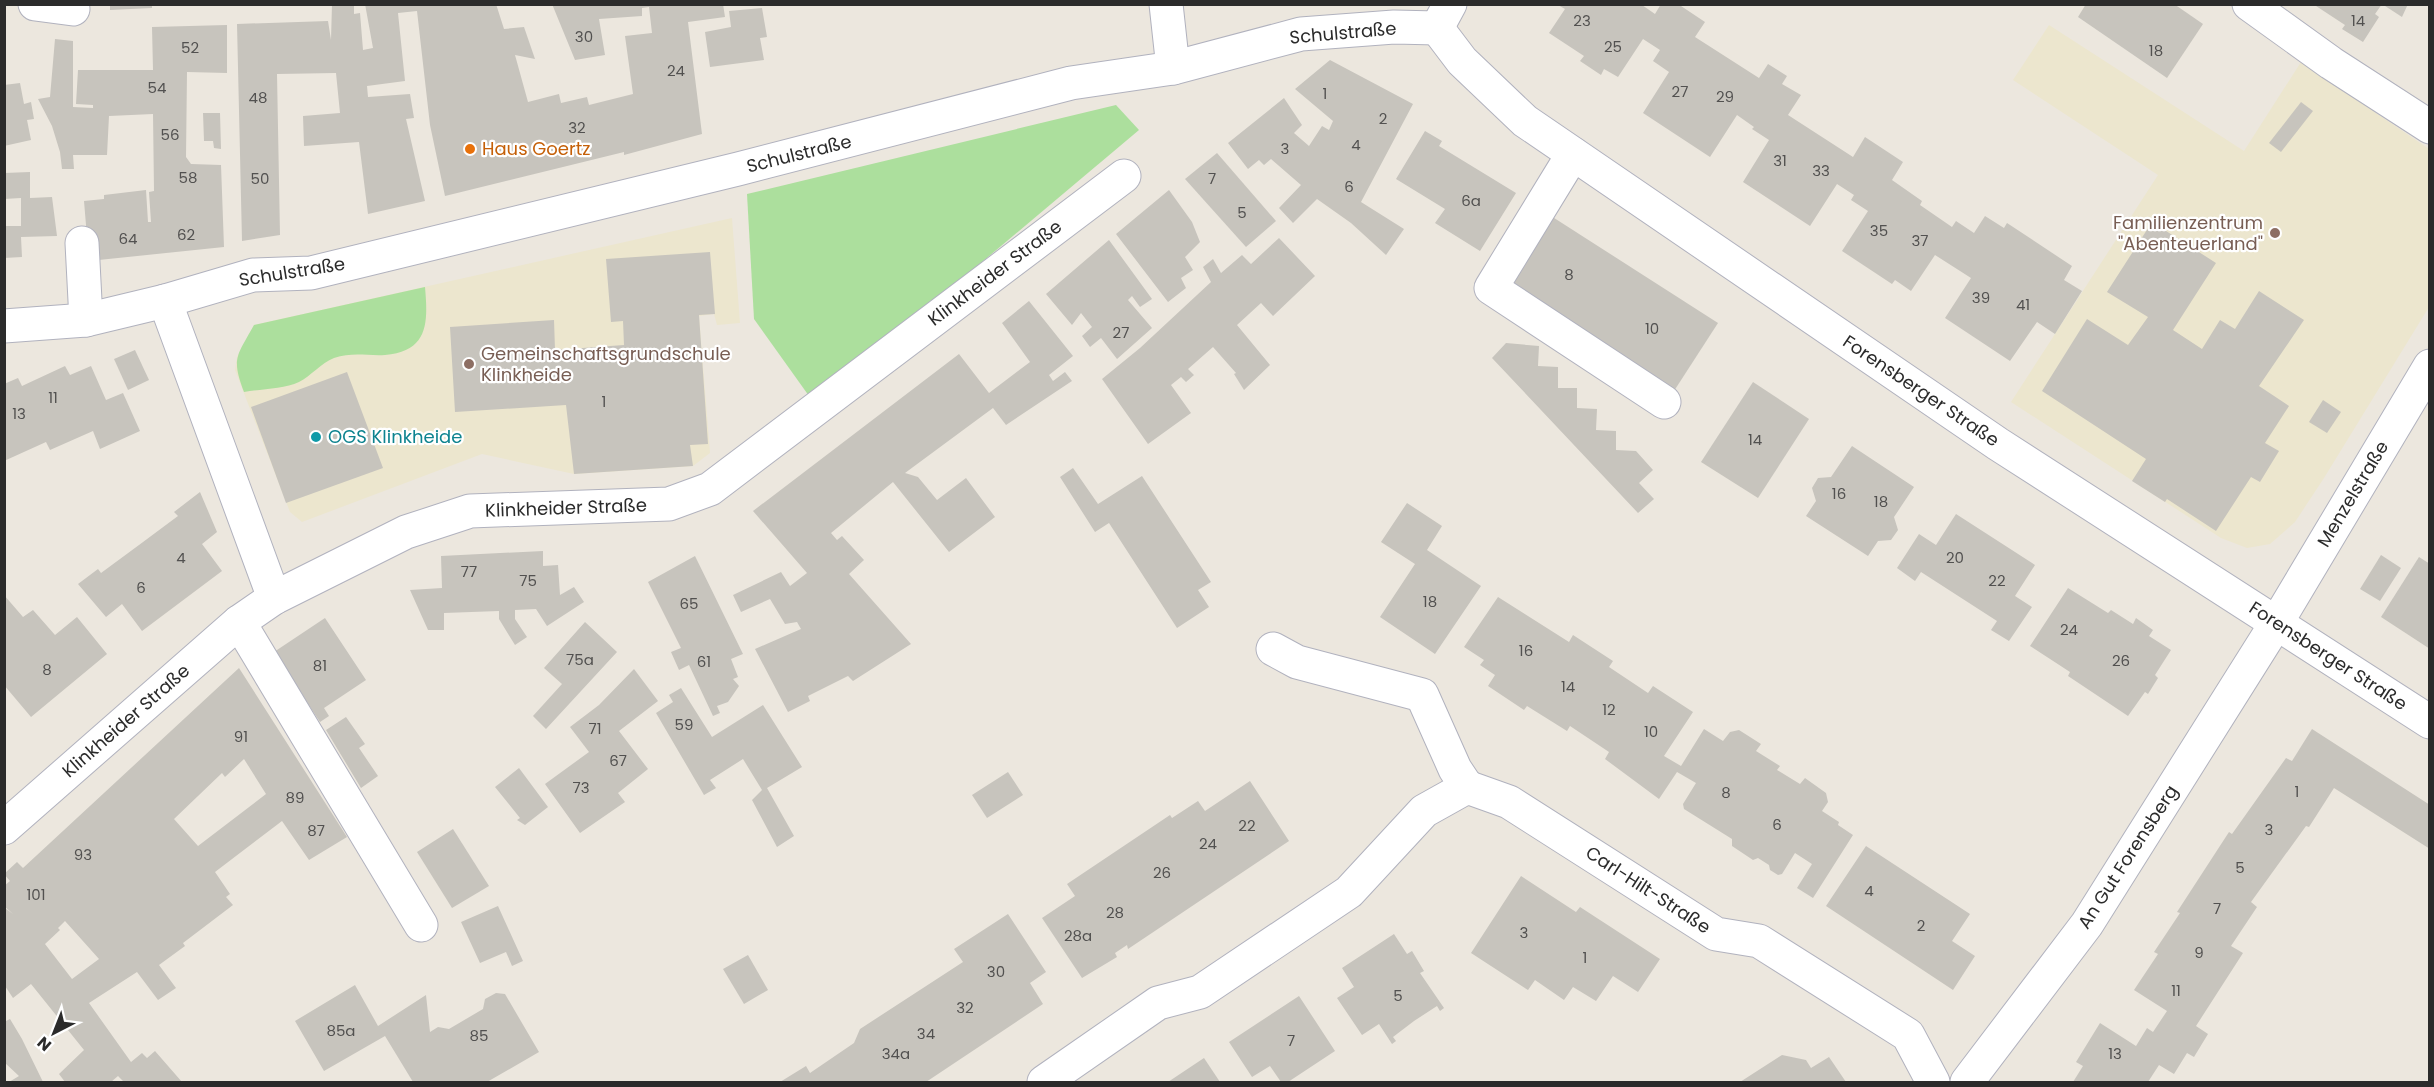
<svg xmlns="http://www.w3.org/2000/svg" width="2434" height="1087" font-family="Poppins,sans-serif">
<rect width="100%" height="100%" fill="#ece7de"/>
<g fill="#ece6ce">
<path d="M 2049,25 L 2244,151 L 2301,62 L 2429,149 L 2429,307 L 2324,478 L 2295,522 L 2270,544 L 2247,548 L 2221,538 L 2011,402 L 2158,175 L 2013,80 Z"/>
<path d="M 732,218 L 740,323 L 717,325 L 714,314 L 699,316 L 710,453 L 693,466 L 574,474 L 482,454 L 302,522 L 290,512 L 235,370 L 237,357 L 254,325 Z"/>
</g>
<g fill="#acdf9d">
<path d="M 1116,105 L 1139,130 L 894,336 L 809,396 L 754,319 L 747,194 Z"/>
<path d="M 425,287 C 428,322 429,351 385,355 C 367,356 352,352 334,358 C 321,363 311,376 299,382 C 284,389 261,389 244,392 C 231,358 237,356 254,325 Z"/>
</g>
<g fill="#c7c4bd" fill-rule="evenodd">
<path d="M 110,4 L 152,4 L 152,8 L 110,10 Z"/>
<path d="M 332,4 L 358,4 L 354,6 L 354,14 L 360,13 L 363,50 L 373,48 L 365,4 L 496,4 L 504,29 L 524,27 L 535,59 L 515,55 L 528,102 L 559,94 L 561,103 L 587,97 L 589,105 L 633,94 L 625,36 L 652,33 L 649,7 L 642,8 L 642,16 L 599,19 L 605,55 L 575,60 L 552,4 L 723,4 L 725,17 L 688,22 L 702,134 L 624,155 L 624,152 L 445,196 L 430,125 L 417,11 L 398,13 L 405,81 L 367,86 L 368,97 L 410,94 L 414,118 L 406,119 L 425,201 L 368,214 L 359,142 L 304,146 L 303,116 L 340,113 L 336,73 L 277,74 L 280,235 L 242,241 L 237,24 L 328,21 L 331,40 Z"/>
<path d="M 1661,4 L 1678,4 L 1705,22 L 1695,37 L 1759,78 L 1768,64 L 1787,76 L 1782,84 L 1801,95 L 1788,115 L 1853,157 L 1865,137 L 1903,162 L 1892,180 L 1922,201 L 1920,205 L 1952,227 L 1956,221 L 1974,233 L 1985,216 L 2004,228 L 2007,223 L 2072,266 L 2064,280 L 2082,291 L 2055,334 L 2037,322 L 2010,361 L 1945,318 L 1971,278 L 1935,255 L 1911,291 L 1895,280 L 1892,284 L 1842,251 L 1868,211 L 1851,200 L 1854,195 L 1837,184 L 1810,226 L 1743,182 L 1769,140 L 1752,129 L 1754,127 L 1737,115 L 1710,157 L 1643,113 L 1669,72 L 1653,61 L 1660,50 L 1643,39 L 1618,77 L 1604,69 L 1601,75 L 1580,61 L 1584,56 L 1549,33 L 1565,9 L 1558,5 L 1642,5 L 1655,14 Z"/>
<path d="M 2086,4 L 2174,4 L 2203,24 L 2167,78 L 2078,17 Z"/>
<path d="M 2313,4 L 2382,4 L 2375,14 L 2379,17 L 2363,42 L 2342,29 L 2345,25 Z"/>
<path d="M 2382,4 L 2408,4 L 2402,17 Z"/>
<path d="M 762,8 L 767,37 L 760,38 L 764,60 L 710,67 L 705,32 L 731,27 L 729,11 Z"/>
<path d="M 227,25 L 227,73 L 187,72 L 186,157 L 191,164 L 221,165 L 224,247 L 89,261 L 84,201 L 104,199 L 104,195 L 146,190 L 148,222 L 151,222 L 149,192 L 154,191 L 153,114 L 109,116 L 107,155 L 73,155 L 74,169 L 62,169 L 60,152 L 52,126 L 38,99 L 50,97 L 55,39 L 73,41 L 73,107 L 93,108 L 93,105 L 76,104 L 78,70 L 153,70 L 152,27 Z"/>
<path d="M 1330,60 L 1413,104 L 1361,202 L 1404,229 L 1386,255 L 1351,223 L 1317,199 L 1293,223 L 1279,208 L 1301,185 L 1271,159 L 1264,165 L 1259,160 L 1248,169 L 1228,143 L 1284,98 L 1302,125 L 1294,133 L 1309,146 L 1322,126 L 1329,130 L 1333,121 L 1295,89 Z"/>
<path d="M 20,83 L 24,104 L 31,102 L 34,119 L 27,120 L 31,140 L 4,146 L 4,85 Z"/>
<path d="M 2301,102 L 2313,111 L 2281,152 L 2269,143 Z"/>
<path d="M 203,113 L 220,113 L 221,149 L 214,148 L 213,141 L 204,141 Z"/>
<path d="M 1425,131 L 1442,141 L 1439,146 L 1516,193 L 1480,251 L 1435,223 L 1445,209 L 1396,179 Z"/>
<path d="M 1217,153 L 1276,221 L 1246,247 L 1185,179 Z"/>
<path d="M 30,172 L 30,198 L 52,197 L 57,236 L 21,237 L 22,257 L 4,258 L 4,226 L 21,226 L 21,198 L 4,199 L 4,173 Z"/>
<path d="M 1169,190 L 1192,222 L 1200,242 L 1185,257 L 1193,270 L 1181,278 L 1186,288 L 1168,302 L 1116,234 Z"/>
<path d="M 1551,216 L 1718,323 L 1674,391 L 1507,284 Z"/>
<path d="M 2152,222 L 2216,263 L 2173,330 L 2202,349 L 2220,320 L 2235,329 L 2259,291 L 2304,320 L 2259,386 L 2289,406 L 2265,443 L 2279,451 L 2260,482 L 2251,477 L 2216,531 L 2167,499 L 2165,502 L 2132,481 L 2146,459 L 2042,391 L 2087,319 L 2128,345 L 2148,317 L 2107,292 Z"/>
<path d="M 1279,238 L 1315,276 L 1273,316 L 1261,303 L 1237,325 L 1270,365 L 1244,390 L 1234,374 L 1236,373 L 1213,347 L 1188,369 L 1194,375 L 1186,382 L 1181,377 L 1171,385 L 1191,413 L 1148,444 L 1102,379 L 1140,348 L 1211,282 L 1203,267 L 1213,259 L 1221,273 L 1242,255 L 1251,264 Z"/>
<path d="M 1109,240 L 1152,299 L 1140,307 L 1132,296 L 1128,300 L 1152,328 L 1117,359 L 1101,338 L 1090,347 L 1082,336 L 1092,327 L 1081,313 L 1072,325 L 1046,294 Z"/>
<path d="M 710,252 L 715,314 L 699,315 L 708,444 L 690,445 L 693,466 L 574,474 L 566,405 L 455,412 L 450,327 L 554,320 L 555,350 L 624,345 L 623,321 L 611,322 L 606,259 Z"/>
<path d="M 1029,301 L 1073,356 L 1049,375 L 1053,381 L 1065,372 L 1072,381 L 1006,425 L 993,408 L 905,473 L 918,477 L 937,500 L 966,478 L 995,517 L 949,552 L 893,482 L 831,533 L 837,540 L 842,536 L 864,560 L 849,574 L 911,644 L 853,681 L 848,676 L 808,696 L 810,701 L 788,712 L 755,649 L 801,629 L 797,622 L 785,624 L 770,599 L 741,612 L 733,595 L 781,572 L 790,586 L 807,573 L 753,511 L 959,354 L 989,393 L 1030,362 L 1002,323 Z"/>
<path d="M 1506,343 L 1539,346 L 1538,366 L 1558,367 L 1558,388 L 1577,388 L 1577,408 L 1597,409 L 1596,430 L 1616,431 L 1616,450 L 1636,451 L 1653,470 L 1639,483 L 1654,499 L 1638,513 L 1492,358 Z"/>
<path d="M 135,350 L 149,380 L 128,390 L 114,359 Z"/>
<path d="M 65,366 L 70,375 L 91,366 L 106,400 L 123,393 L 140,431 L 100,449 L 93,431 L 50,450 L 46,442 L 4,461 L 4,384 L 18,378 L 22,386 Z"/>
<path d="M 347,372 L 383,468 L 286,503 L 251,407 Z"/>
<path d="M 1753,382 L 1809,419 L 1758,498 L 1701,462 Z"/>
<path d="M 2323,400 L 2341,412 L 2327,433 L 2309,422 Z"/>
<path d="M 1852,446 L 1914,487 L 1894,517 L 1898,530 L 1891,540 L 1878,541 L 1868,556 L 1806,516 L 1816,501 L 1812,488 L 1818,478 L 1831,477 Z"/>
<path d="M 1073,468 L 1098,504 L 1142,476 L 1211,582 L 1198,590 L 1209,607 L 1177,628 L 1109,523 L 1095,532 L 1060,477 Z"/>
<path d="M 200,492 L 217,532 L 202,544 L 222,571 L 142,631 L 122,604 L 106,617 L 78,584 L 98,569 L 101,573 L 139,545 L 178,516 L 174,512 Z"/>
<path d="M 1407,503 L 1442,526 L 1427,550 L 1481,586 L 1435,654 L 1380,617 L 1415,564 L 1381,542 Z"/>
<path d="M 1956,514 L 2035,565 L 2015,596 L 2032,607 L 2009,641 L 1991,630 L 1997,621 L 1921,572 L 1915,581 L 1897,568 L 1919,534 L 1936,545 Z"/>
<path d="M 543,551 L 543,566 L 558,565 L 560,595 L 574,587 L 584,602 L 547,626 L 536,609 L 515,610 L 515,619 L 527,637 L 515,645 L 499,619 L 499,611 L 444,613 L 444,630 L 428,630 L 410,590 L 442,588 L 441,556 Z"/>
<path d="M 2381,555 L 2401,568 L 2380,601 L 2360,589 Z"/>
<path d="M 695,556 L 743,654 L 731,659 L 738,677 L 733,679 L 739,686 L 728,702 L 717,706 L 720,713 L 713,716 L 689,665 L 679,670 L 671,652 L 681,648 L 648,582 Z"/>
<path d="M 2419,557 L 2430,564 L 2430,649 L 2381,617 Z"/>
<path d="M 2068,588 L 2108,613 L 2111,610 L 2133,624 L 2136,618 L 2153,630 L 2149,636 L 2171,650 L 2155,675 L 2158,678 L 2148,694 L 2145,692 L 2128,716 L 2068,676 L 2070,672 L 2030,646 Z"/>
<path d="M 4,595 L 23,617 L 33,610 L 55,635 L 77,617 L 107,654 L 31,717 L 4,685 Z"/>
<path d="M 1498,597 L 1569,642 L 1573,635 L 1613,661 L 1609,667 L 1648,693 L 1653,686 L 1693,712 L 1664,756 L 1681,766 L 1704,729 L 1723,741 L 1730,732 L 1739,730 L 1761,744 L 1756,751 L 1780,766 L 1777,770 L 1800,784 L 1805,778 L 1826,793 L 1828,802 L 1822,811 L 1839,822 L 1838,825 L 1853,835 L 1813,898 L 1797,888 L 1812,864 L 1795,853 L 1782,874 L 1778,875 L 1770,870 L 1769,865 L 1758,858 L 1753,860 L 1732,846 L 1732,839 L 1684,809 L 1683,804 L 1696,783 L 1677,772 L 1659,799 L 1605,759 L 1609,752 L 1570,726 L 1567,731 L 1527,706 L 1524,710 L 1488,686 L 1495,675 L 1480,665 L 1484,660 L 1464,647 Z"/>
<path d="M 325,618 L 366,680 L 324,708 L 329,716 L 320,722 L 274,652 Z"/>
<path d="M 585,622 L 617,652 L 546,729 L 533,716 L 562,684 L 544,668 Z"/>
<path d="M 239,668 L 347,837 L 309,860 L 282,821 L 215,872 L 230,894 L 226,897 L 233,905 L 183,943 L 185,946 L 159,965 L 176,988 L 158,1000 L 137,972 L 89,1003 L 131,1062 L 142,1053 L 147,1058 L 155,1051 L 182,1082 L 124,1082 L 118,1076 L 111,1082 L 65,1082 L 59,1074 L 84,1050 L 31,984 L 13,998 L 5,986 L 5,908 L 13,914 L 4,906 L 4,886 L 10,881 L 4,874 L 17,862 L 23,868 ZM 244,759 L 266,794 L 198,846 L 174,819 L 222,773 L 225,777 ZM 65,921 L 99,959 L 72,979 L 45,944 L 60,930 L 58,928 Z"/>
<path d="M 634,669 L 658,701 L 619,731 L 648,769 L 618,793 L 625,802 L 580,833 L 545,784 L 589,752 L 570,727 L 599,705 Z"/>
<path d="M 681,688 L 712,737 L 763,705 L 802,767 L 767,788 L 794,836 L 777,847 L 752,800 L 762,790 L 743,759 L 710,780 L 716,788 L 704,795 L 656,713 L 673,702 L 669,695 Z"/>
<path d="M 346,717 L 365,744 L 359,748 L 378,776 L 361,788 L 326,730 Z"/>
<path d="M 2312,729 L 2430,805 L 2430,849 L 2334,788 L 2309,827 L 2306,826 L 2251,902 L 2257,907 L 2231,946 L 2243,953 L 2196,1026 L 2208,1034 L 2194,1057 L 2187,1053 L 2174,1074 L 2159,1065 L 2148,1082 L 2073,1082 L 2083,1066 L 2076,1062 L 2100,1023 L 2136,1046 L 2147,1028 L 2153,1032 L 2167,1011 L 2134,990 L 2158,954 L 2154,952 L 2180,913 L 2177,912 L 2229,832 L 2232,834 L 2286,758 L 2292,761 Z"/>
<path d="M 519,768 L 548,807 L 525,825 L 517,820 L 520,818 L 495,787 Z"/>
<path d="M 1008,772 L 1023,795 L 987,818 L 972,795 Z"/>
<path d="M 1250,781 L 1289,841 L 1128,949 L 1127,945 L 1115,953 L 1117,957 L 1082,978 L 1042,918 L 1075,896 L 1067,884 L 1170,815 L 1172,818 L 1198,801 L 1205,811 Z"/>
<path d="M 453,829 L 489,886 L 452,908 L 417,852 Z"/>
<path d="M 1866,846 L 1970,914 L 1952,941 L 1975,956 L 1953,990 L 1826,906 Z"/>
<path d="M 1521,876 L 1576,912 L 1580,907 L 1660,959 L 1638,992 L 1613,976 L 1596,1001 L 1573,987 L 1564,1000 L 1535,980 L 1528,990 L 1471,953 Z"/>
<path d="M 498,906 L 523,961 L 512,966 L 506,952 L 480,963 L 461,922 Z"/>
<path d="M 1008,914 L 1046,972 L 1030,983 L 1043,1004 L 926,1082 L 780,1082 L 806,1066 L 810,1073 L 854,1043 L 860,1029 L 963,962 L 954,949 Z"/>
<path d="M 1394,934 L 1407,954 L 1412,951 L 1424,971 L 1420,973 L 1444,1008 L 1440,1011 L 1437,1006 L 1414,1021 L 1393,1037 L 1396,1041 L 1392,1044 L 1379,1024 L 1362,1035 L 1337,998 L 1354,987 L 1342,968 Z"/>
<path d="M 748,955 L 768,990 L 744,1004 L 723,969 Z"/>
<path d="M 355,985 L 378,1026 L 426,995 L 430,1032 L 438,1027 L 449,1029 L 483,1009 L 485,999 L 496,993 L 505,994 L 539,1052 L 487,1082 L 413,1082 L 385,1036 L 324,1071 L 295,1021 Z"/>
<path d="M 1299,996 L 1335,1051 L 1288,1082 L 1281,1082 L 1270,1066 L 1252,1077 L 1229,1042 Z"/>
<path d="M 10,1019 L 22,1039 L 43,1082 L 9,1082 L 19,1076 L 4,1062 L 4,1022 Z"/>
<path d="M 1782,1055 L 1806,1060 L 1811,1068 L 1829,1057 L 1846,1082 L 1740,1082 Z"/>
<path d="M 1204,1058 L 1220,1082 L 1168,1082 Z"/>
</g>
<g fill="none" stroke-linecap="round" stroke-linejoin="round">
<g stroke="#b1b2be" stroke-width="35">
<g id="minor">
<path d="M 35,4 L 73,9"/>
<path d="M 1166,4 L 1173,68"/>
<path d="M 2249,4 L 2331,63 L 2430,127"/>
<path d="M 1437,28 L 1462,61 L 1525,121 L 1998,444 L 2430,722"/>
<path d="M 1437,28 L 1450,4"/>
<path d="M 1573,154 L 1491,288 L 1664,402"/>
<path d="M 82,243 L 86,320"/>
<path d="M 165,301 L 274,598"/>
<path d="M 4,326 L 86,320 L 165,301 L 253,275 L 311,273 L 738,169 L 1071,83 L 1173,68 L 1301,34 L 1394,27 L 1437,28"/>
<path d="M 239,622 L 421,925"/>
<path d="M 1273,649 L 1297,662 L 1422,695 L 1455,769 L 1467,787"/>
<path d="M 4,828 L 239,622 L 274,598 L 406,532 L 470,511 L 669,504 L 710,489 L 1124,176"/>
<path d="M 1044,1082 L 1158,1003 L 1200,992 L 1349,892 L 1424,811 L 1467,787 L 1509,802 L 1716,934 L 1759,941 L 1908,1035 L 1933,1082"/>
<path d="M 1967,1082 L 2087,924 L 2277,622 L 2430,366"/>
</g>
</g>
<use href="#minor" stroke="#fff" stroke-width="33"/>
</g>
<circle fill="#e8710a" stroke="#fff" stroke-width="2" cx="470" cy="149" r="6"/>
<g fill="#8d6e63" stroke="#fff" stroke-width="2">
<circle cx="2275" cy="233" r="6"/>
<circle cx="469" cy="364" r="6"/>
</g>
<circle fill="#0f9aa8" stroke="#fff" stroke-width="2" cx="316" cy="437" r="6"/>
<g text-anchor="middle" stroke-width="4.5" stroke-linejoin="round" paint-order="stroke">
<g font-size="15" fill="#525150">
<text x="1582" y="26">23</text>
<text x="2358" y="26">14</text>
<text x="584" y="42">30</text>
<text x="1613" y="52">25</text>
<text x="190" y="53">52</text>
<text x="2156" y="56">18</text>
<text x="676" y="76">24</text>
<text x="157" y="93">54</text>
<text x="1680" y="97">27</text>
<text x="1325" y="99">1</text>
<text x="1725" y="102">29</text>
<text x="258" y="103">48</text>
<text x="1383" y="124">2</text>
<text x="577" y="133">32</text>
<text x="170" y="140">56</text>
<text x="1356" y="150">4</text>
<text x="1285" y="154">3</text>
<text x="1780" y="166">31</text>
<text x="1821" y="176">33</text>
<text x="188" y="183">58</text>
<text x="260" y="184">50</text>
<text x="1212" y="184">7</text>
<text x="1349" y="192">6</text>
<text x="1471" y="206">6a</text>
<text x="1242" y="218">5</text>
<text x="1879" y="236">35</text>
<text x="186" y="240">62</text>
<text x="128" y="244">64</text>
<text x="1920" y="246">37</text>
<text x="1569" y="280">8</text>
<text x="1981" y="303">39</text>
<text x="2023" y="310">41</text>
<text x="1652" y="334">10</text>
<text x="1121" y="338">27</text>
<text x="53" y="403">11</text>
<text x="604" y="407">1</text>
<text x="19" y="419">13</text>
<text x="1755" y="445">14</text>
<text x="1839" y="499">16</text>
<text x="1881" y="507">18</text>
<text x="181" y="563">4</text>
<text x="1955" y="563">20</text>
<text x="469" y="577">77</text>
<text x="528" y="586">75</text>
<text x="1997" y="586">22</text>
<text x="141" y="593">6</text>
<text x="1430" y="607">18</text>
<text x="689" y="609">65</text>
<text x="2069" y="635">24</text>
<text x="1526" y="656">16</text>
<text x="580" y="665">75a</text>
<text x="2121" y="666">26</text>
<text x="704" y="667">61</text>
<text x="320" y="671">81</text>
<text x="47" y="675">8</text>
<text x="1568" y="692">14</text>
<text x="1609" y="715">12</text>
<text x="684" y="730">59</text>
<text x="595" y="734">71</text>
<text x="1651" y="737">10</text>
<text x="241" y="742">91</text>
<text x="618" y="766">67</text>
<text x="581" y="793">73</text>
<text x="2297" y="797">1</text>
<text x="1726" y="798">8</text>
<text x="295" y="803">89</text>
<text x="1777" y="830">6</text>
<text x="1247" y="831">22</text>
<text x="2269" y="835">3</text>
<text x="316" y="836">87</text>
<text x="1208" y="849">24</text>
<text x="83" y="860">93</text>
<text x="2240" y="873">5</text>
<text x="1162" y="878">26</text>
<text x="1869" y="896">4</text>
<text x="36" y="900">101</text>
<text x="2217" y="914">7</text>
<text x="1115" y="918">28</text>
<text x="1921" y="931">2</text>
<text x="1524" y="938">3</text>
<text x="1078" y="941">28a</text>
<text x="2199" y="958">9</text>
<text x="1585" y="963">1</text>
<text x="996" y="977">30</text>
<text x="2176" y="996">11</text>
<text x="1398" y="1001">5</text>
<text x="965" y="1013">32</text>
<text x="341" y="1036">85a</text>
<text x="926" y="1039">34</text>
<text x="479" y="1041">85</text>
<text x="1291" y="1046">7</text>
<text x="896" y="1059">34a</text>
<text x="2115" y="1059">13</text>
</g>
<g font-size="18" fill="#2b2b2b" stroke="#fff">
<text transform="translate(1343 33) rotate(-5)" y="6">Schulstraße</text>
<text transform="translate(799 154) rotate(-14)" y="6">Schulstraße</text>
<text transform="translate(292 272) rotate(-9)" y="6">Schulstraße</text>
<text transform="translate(995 273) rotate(-37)" y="6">Klinkheider Straße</text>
<text transform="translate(1921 391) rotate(34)" y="6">Forensberger Straße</text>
<text transform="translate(2353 494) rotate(-59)" y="6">Menzelstraße</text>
<text transform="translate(566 508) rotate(-2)" y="6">Klinkheider Straße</text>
<text transform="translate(2328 656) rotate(33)" y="6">Forensberger Straße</text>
<text transform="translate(126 721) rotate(-41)" y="6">Klinkheider Straße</text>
<text transform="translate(2128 857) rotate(-57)" y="6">An Gut Forensberg</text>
<text transform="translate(1648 890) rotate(33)" y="6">Carl-Hilt-Straße</text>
</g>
<g font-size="18" fill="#c56008" stroke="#fff" text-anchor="start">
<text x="482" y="155">Haus Goertz</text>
</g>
<g font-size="18" fill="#785e54" stroke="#fff" text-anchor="end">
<text x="2263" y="229">Familienzentrum<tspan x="2263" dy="21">"Abenteuerland"</tspan></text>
<text x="481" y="360" text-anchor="start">Gemeinschaftsgrundschule<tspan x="481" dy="21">Klinkheide</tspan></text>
</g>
<g font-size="18" fill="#0d838f" stroke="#fff" text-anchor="start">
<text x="328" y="443">OGS Klinkheide</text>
</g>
</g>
<rect width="2434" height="1087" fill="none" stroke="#2b2b2b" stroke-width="12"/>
<g transform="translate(54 1033) rotate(222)" stroke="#ffffff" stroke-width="4.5" paint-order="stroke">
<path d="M0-4.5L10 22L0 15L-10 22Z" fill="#2b2b2b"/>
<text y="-9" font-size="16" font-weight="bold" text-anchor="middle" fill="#2b2b2b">N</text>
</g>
</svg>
